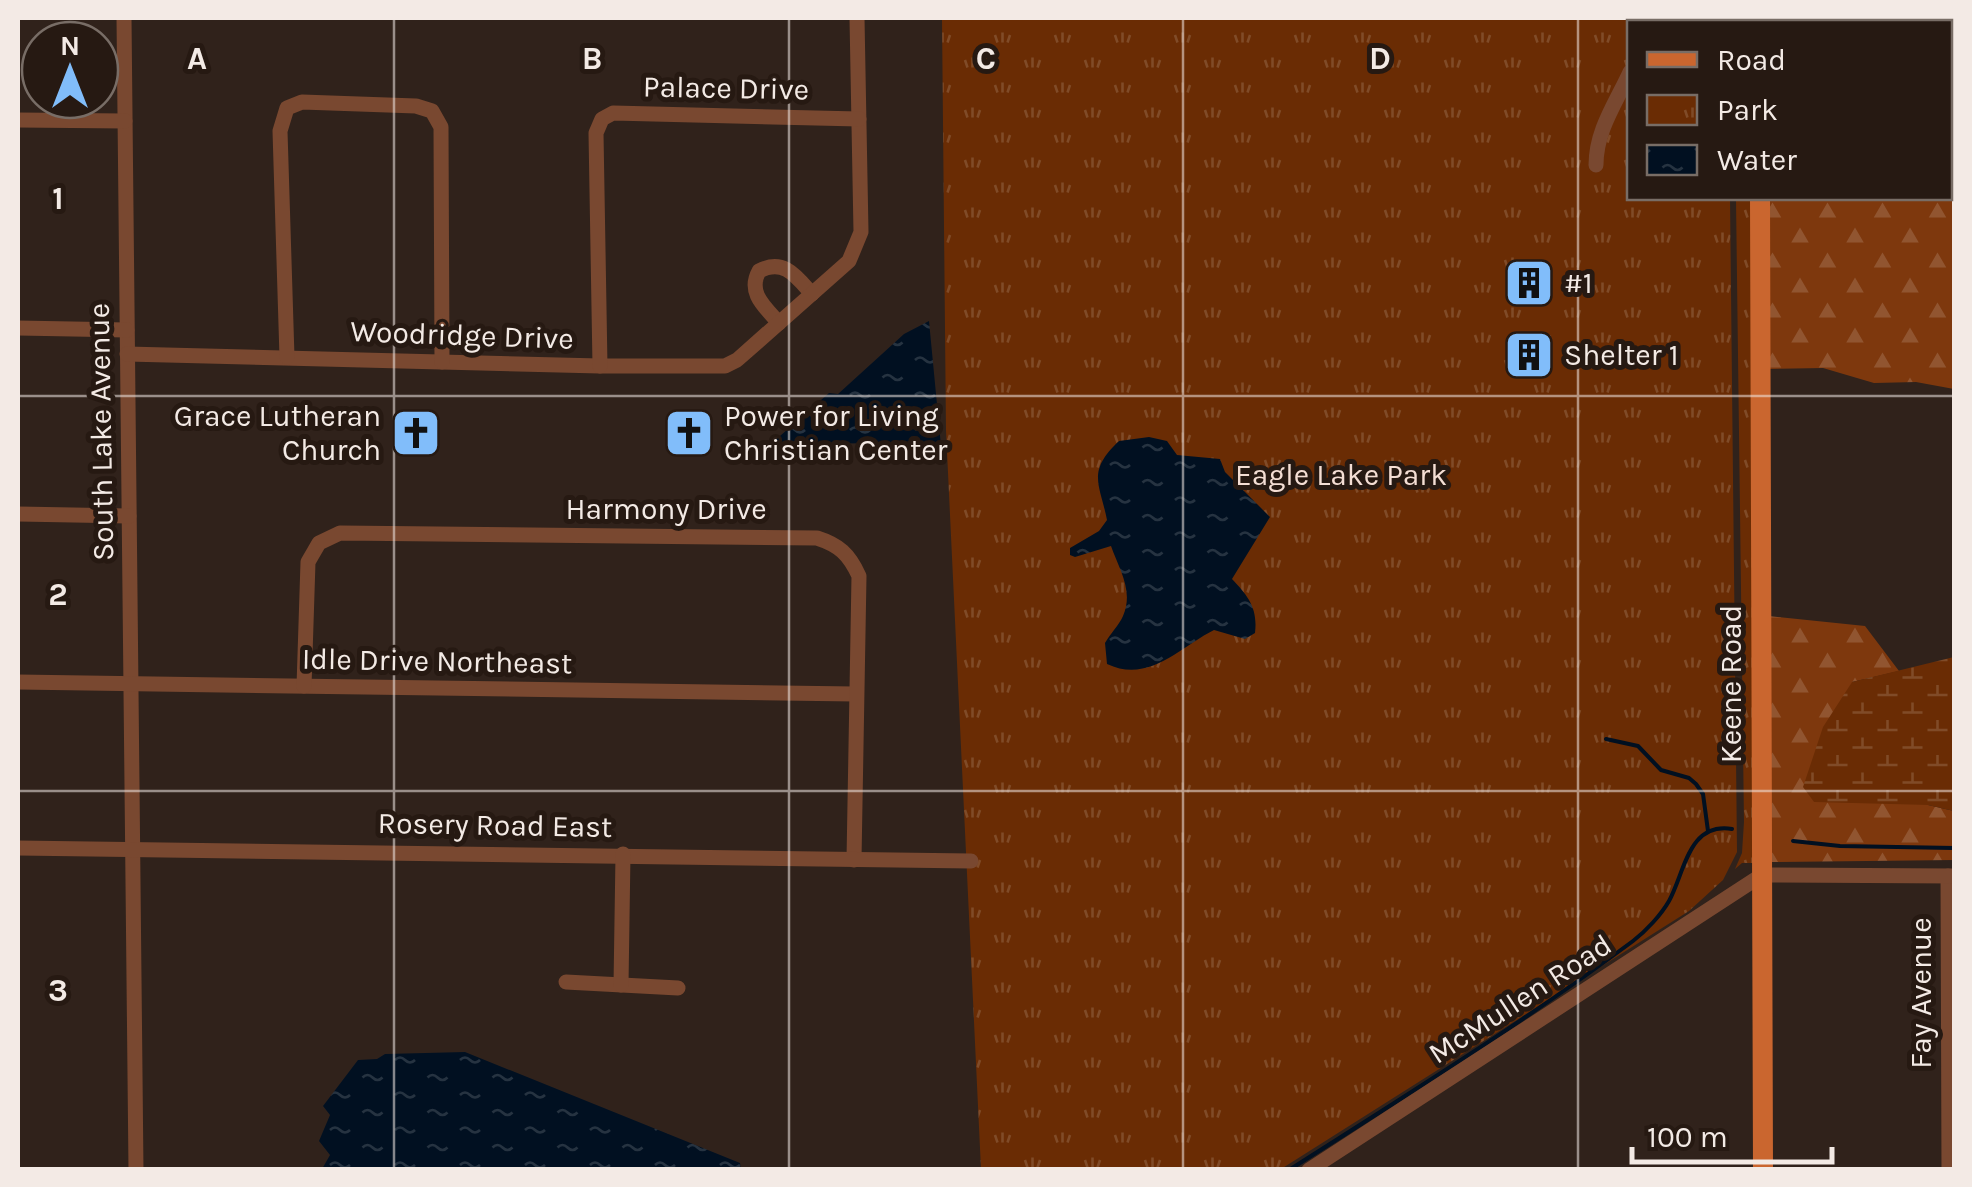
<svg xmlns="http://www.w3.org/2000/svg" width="1972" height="1187" font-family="Karla,sans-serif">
<defs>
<pattern id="forest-firs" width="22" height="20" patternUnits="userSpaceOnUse" patternTransform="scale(2.5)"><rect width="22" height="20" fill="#7e380d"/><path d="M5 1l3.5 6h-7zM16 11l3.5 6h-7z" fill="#915530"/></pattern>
<pattern id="wetland-marsh" width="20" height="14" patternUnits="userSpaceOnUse" patternTransform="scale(2.5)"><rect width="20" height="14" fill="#6a2c04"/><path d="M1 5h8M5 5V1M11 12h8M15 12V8" fill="none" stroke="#804b28"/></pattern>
<pattern id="park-tufts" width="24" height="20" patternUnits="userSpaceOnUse" patternTransform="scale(2.5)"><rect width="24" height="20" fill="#6a2c04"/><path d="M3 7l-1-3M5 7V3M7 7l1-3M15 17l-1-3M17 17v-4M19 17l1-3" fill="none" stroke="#804b28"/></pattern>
<pattern id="water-ripples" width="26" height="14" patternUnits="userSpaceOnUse" patternTransform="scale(2.5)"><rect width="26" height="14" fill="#011021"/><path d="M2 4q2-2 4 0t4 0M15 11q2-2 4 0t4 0" fill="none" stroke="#263341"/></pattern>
</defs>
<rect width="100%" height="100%" fill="#30221b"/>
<g fill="url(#forest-firs)">
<rect x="1766" y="18" width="125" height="4"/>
<path d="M 1950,57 L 1954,57 L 1954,389 L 1916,382 L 1874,383 L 1823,368 L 1767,369 L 1767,198 L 1950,198 Z"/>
<path d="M 1768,616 L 1865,626 L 1899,671 L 1852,682 L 1928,805 L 1954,811 L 1954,860 L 1769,862 Z"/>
</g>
<path fill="url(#wetland-marsh)" d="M 1954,657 L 1954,811 L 1928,805 L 1814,802 L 1803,787 L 1823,727 L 1852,682 Z"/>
<g fill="url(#park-tufts)">
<path d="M 942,18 L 1728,18 L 1728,22 L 1630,22 L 1630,198 L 1730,198 L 1737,852 L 1723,880 L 1689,911 L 1281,1169 L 981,1169 L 946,430 Z"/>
<path d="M 1736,198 L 1753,198 L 1755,863 L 1742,863 L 1735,869 L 1742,853 L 1744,822 Z"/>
</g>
<g fill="url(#water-ripples)">
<path d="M 929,321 L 941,446 C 884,440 829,446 772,443 L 829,393 L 838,394 L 904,334 Z"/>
<path d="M 1149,437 L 1167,441 L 1177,455 L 1220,459 L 1225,472 L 1270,517 L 1232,579 C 1248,596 1258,608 1255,633 L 1245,639 L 1214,630 C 1180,647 1149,684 1107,664 L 1105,643 C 1110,634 1119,625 1123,616 C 1134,591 1119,569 1111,546 L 1075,557 L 1070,555 L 1070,548 L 1099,531 L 1107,520 C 1100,484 1086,472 1119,441 Z"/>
<path d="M 465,1052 L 740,1163 L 741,1169 L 322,1169 L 330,1155 L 319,1141 L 330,1115 L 323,1106 L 358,1060 L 377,1059 L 385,1054 Z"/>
</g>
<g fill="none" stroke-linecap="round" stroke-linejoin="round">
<g stroke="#011021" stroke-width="4">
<path d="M 1606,739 L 1638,746 L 1661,770 L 1689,778 L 1696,784 L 1703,794 L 1708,831"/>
<path d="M 1793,841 L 1840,846 L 1954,848"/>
<path d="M 1289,1170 C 1405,1096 1523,1023 1633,941 C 1646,931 1661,915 1669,901 C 1685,872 1688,822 1732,829"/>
</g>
<g stroke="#794830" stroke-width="15">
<path d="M 124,18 L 136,1170"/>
<path d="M 1645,22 L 1646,18"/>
<path d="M 18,120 L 125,121"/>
<path d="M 1596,165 C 1596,130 1616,103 1630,72"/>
<path d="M 779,323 C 765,307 747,293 759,271 C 784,258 796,276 812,294"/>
<path d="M 18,328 L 127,330"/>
<path d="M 127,354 L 600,366 L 725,366 L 737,360 L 849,261 L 861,232 L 857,18"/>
<path d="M 287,357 L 280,131 L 287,108 L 302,102 L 416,106 L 432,111 L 441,127 L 442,362"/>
<path d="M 600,366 L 596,133 L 602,119 L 613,113 L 859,119"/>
<path d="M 18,514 L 129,516"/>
<path d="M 18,682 L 855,694"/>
<path d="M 304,686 L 308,562 L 319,543 L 340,533 L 817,538 C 839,545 849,554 859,576 L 854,860"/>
<path d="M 18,848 L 971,861"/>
<path d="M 1948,876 L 1949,1170"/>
<path d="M 566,982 L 678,988"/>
<path d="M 621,985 L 623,854"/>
<path d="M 1309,1170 L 1762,875 L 1954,876"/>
</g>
<g stroke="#ca662f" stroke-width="20">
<path d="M 1759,18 L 1759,22"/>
<path d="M 1760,198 L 1763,1170"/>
</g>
</g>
<path fill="none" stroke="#f3eae5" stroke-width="2.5" stroke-opacity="0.55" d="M 394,18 L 394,1170M 789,18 L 789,1170M 1183,18 L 1183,1170M 1578,18 L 1578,1170M 18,396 L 1954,396M 18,791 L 1954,791"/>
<defs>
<g id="building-square" transform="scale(2.5)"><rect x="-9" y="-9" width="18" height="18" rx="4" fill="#81bdfa" stroke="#261912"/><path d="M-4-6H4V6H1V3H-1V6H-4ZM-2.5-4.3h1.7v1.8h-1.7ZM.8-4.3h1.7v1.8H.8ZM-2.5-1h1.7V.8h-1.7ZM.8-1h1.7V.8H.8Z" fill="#111"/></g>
<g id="church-square" transform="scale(2.5)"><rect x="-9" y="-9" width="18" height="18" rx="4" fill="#81bdfa" stroke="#261912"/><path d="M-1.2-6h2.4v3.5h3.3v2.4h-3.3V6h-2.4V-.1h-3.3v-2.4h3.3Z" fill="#111"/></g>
</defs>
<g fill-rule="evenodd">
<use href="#building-square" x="1529" y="283"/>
<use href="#building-square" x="1529" y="355"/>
<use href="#church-square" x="416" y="433"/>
<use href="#church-square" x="689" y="433"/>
</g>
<g text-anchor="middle" stroke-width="10" stroke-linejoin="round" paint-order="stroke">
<g font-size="30" fill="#f3eae5" stroke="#261912">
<text transform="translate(726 88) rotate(1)" y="10">Palace Drive</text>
<text transform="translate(462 335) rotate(2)" y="10">Woodridge Drive</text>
<text transform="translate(101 432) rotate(-91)" y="10">South Lake Avenue</text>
<text x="666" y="519">Harmony Drive</text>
<text transform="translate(437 661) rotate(1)" y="10">Idle Drive Northeast</text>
<text transform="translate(1731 684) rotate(-90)" y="10">Keene Road</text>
<text transform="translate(495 825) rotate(1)" y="10">Rosery Road East</text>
<text transform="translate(1921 993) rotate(-90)" y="10">Fay Avenue</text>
<text transform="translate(1520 999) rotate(-33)" y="10">McMullen Road</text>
</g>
<g font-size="30" fill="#f3eae5" stroke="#261912" text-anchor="start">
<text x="1564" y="293">#1</text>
<text x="1564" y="365">Shelter 1</text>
<text x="381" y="426" text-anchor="end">Grace Lutheran<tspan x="381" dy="34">Church</tspan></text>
<text x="724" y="426">Power for Living<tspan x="724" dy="34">Christian Center</tspan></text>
</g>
<g font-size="30" fill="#f4ded4" stroke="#261912">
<text x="1341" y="485">Eagle Lake Park</text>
</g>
</g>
<g font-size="32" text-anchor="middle" font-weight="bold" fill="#f3eae5" stroke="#261912" stroke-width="10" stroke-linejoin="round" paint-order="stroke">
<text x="197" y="69">A</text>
<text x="592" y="69">B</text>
<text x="986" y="69">C</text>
<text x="1380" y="69">D</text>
<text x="58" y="209">1</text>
<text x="58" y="605">2</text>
<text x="58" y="1001">3</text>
</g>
<rect width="1972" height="1187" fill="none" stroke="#f3eae5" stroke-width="40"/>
<rect x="1627" y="20" width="325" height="180" fill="#261912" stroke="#786d66" stroke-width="2.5"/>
<rect x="1647" y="52" width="50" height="15" fill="#ca662f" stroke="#786d66" stroke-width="2.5"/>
<text x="1717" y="70" font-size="30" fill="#f3eae5">Road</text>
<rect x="1647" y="95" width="50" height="30" fill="url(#park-tufts)" stroke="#786d66" stroke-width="2.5"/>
<text x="1717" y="120" font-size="30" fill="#f3eae5">Park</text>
<rect x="1647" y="145" width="50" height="30" fill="url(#water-ripples)" stroke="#786d66" stroke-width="2.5"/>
<text x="1717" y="170" font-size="30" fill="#f3eae5">Water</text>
<g transform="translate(70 70)"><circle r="48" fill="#261912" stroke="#786d66" stroke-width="2.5"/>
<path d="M0-8L18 38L0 25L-18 38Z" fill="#81bdfa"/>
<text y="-15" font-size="28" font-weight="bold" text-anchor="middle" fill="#f3eae5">N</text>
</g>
<path d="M1632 1147v15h200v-15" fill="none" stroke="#f3eae5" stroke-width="5"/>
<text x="1647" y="1147" font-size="30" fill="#f3eae5" stroke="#261912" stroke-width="8" paint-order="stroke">100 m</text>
</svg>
